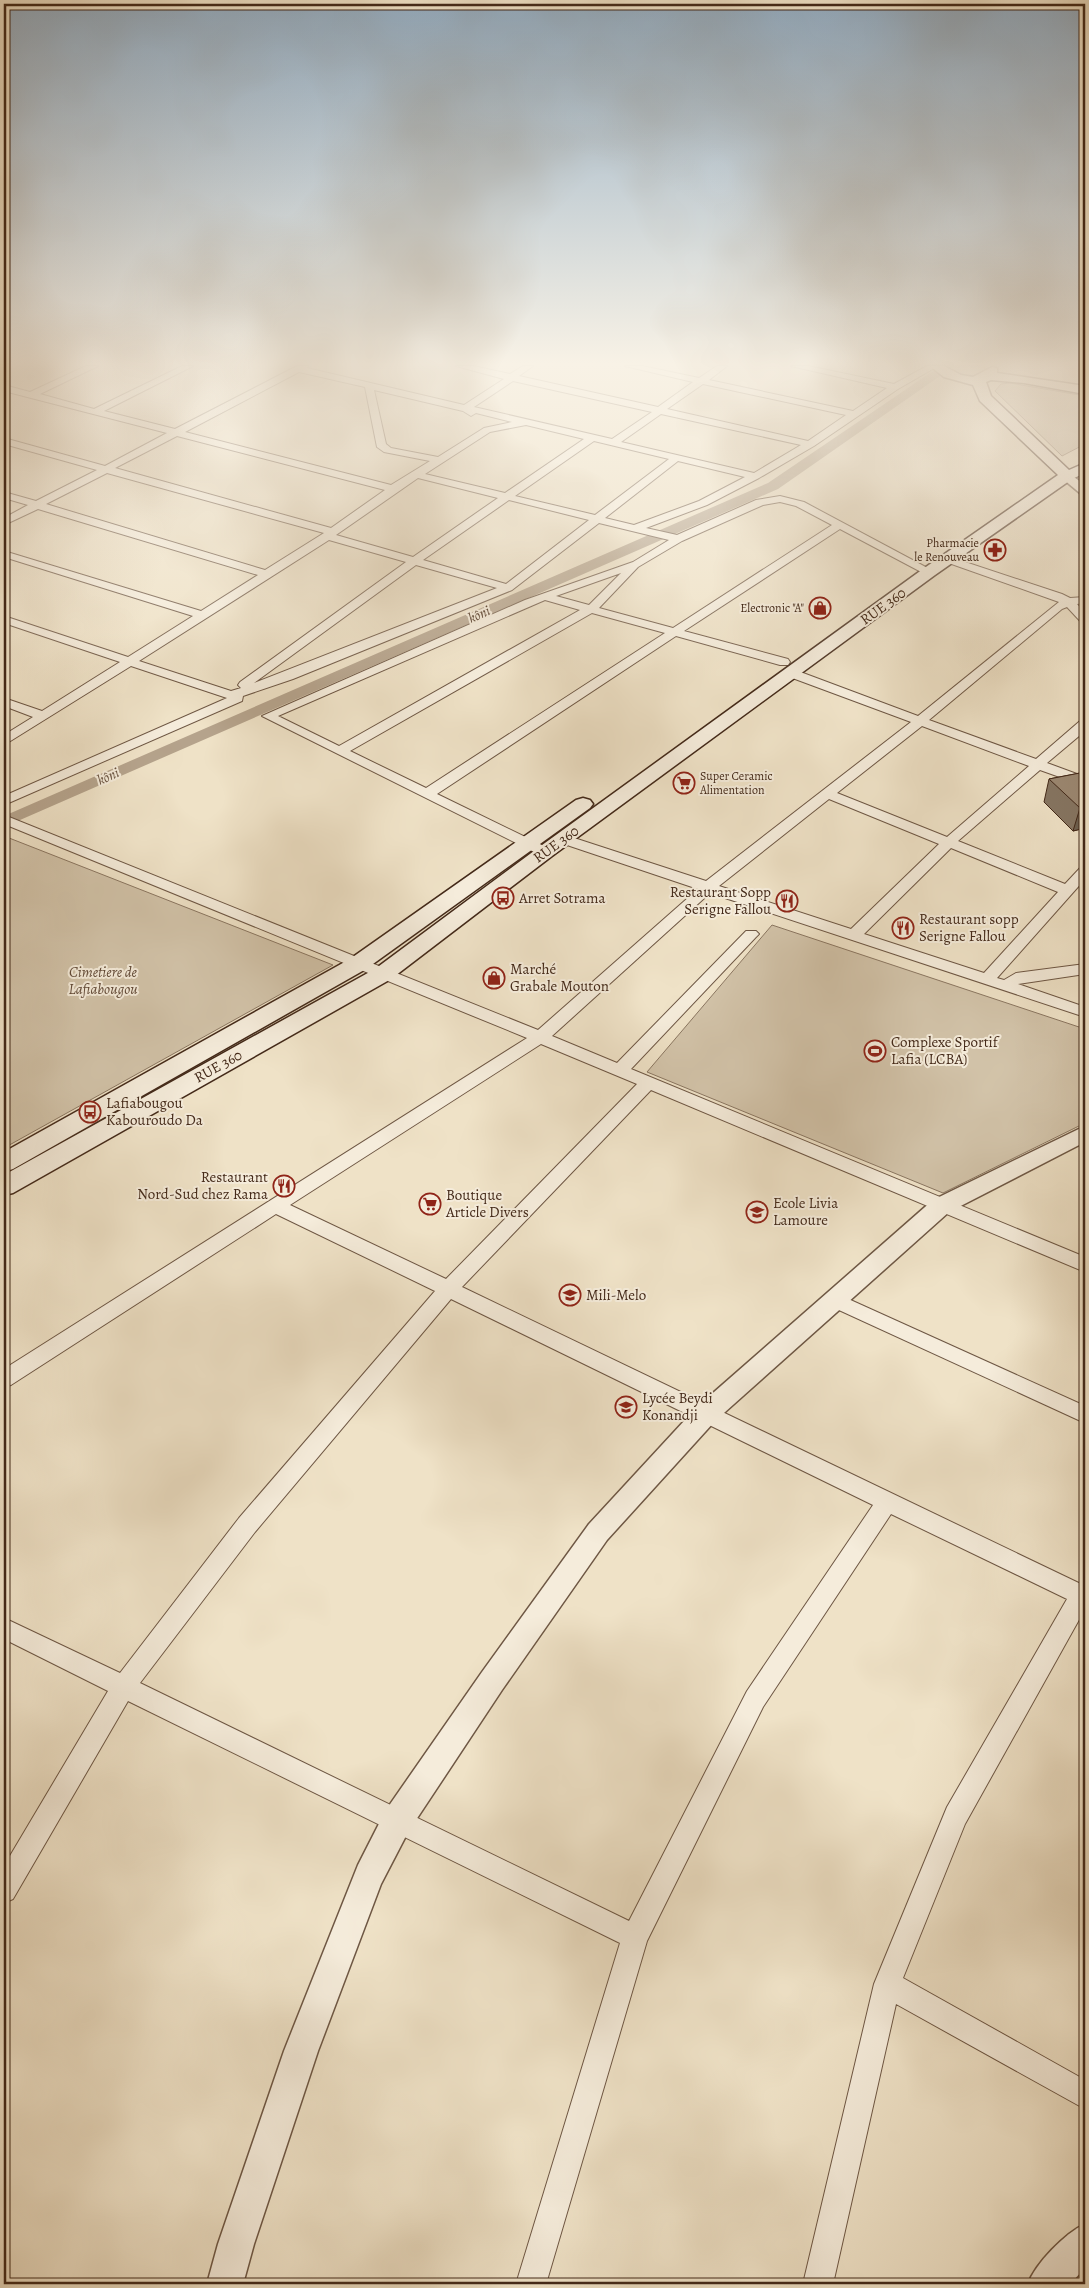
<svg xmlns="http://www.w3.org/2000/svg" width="1089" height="2288" font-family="Alegreya,serif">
<rect width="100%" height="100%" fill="#efe2c7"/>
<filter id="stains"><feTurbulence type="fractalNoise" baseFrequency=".004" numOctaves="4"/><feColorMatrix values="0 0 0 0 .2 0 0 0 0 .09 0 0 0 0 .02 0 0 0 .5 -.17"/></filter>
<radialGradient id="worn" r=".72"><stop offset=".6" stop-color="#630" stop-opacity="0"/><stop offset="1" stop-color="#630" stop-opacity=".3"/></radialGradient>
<g fill="#d2c3a9" stroke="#8a7661">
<path d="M 947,366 L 985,366 L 985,371 C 969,379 961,378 947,366 Z"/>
<path d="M 1010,383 L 1085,396 L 1085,444 L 1062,456 L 995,391 L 1001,384 Z"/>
<path d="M 4,836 L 333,965 L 4,1148 Z"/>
<path d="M 772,925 L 1085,1029 L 1085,1123 L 943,1193 L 647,1072 Z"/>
</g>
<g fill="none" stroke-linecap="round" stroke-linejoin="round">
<path fill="#b5a38c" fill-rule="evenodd" d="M 936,369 L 940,370 L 940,376 L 778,489 L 4,827 L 4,816 L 768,483 Z"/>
<g stroke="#6e5744" stroke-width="2">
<g id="minor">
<path d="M 86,366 L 98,366 L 40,394 L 94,409 L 182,366 L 193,366 L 104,411 L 175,429 L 297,366 L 308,366 L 307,368 L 464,405 L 504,379 L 456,366 L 473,366 L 510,374 L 523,366 L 533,366 L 519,376 L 658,407 L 693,382 L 625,366 L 642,366 L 699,378 L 717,366 L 727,366 L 709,380 L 853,411 L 887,388 L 791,366 L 808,366 L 894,384 L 927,366 L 938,366 L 898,389 L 814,446 L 759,478 L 707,505 L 646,528 L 677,535 L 756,500 L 780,496 L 804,502 L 935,572 L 929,575 L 925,574 L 840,529 L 684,631 L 788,659 L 790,662 L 788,665 L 780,665 L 676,636 L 437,794 L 550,849 L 552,852 L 550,855 L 540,855 L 262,716 L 525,600 L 633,562 L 669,540 L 599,523 L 512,590 L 293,679 L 243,696 L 242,701 L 4,805 L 4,796 L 227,698 L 131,666 L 4,745 L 4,735 L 33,717 L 4,706 L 4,698 L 42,711 L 120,662 L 4,623 L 4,616 L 128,657 L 193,616 L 4,557 L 4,551 L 201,611 L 258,575 L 38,509 L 4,525 L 4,518 L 28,505 L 4,498 L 4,492 L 36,501 L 97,470 L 4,444 L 4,438 L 105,466 L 167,433 L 4,391 L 4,385 L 30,392 ZM 299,372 L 365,387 L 377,447 L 384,452 L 430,461 L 391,485 L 185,432 ZM 513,381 L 652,412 L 612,439 L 474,407 ZM 703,384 L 846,415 L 808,441 L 667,409 ZM 374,390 L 463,411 L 471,416 L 476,413 L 512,422 L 484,428 L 438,457 L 391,448 L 386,444 ZM 661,414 L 801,445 L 754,473 L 621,442 ZM 526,425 L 584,439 L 505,493 L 425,474 L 490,432 ZM 177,436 L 385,490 L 331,528 L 115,468 ZM 594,441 L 669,459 L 595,515 L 515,496 ZM 678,461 L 745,477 L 699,501 L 634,525 L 605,518 ZM 107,473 L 324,533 L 265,570 L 46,504 ZM 418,478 L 498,498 L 413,557 L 336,535 ZM 509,500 L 589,520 L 506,584 L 423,560 ZM 780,502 L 796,506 L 832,525 L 673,628 L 599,608 L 638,567 L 682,541 L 763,505 ZM 329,540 L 406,562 L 240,682 L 238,685 L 241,688 L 231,691 L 139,661 ZM 416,565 L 497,588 L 254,683 ZM 621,573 L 589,605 L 556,596 ZM 545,600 L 580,610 L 339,746 L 278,716 ZM 592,613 L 665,633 L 426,788 L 350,751 Z"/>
<path d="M 947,556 L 1062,594 L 1070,598 L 1085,597 L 1085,603 L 1077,604 L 1085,613 L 1085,622 L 1081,622 L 1067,607 L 1062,609 L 929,720 L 1036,759 L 1080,721 L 1085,720 L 1085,731 L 1047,763 L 1085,777 L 1085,786 L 1040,770 L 958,841 L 1065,884 L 1080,868 L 1085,867 L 1085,879 L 997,978 L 1004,980 L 1016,973 L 1085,964 L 1085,974 L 1018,984 L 1085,1007 L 1085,1017 L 710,893 L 552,1036 L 617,1063 L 746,931 L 756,931 L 759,934 L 756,937 L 631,1069 L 1085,1257 L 1085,1272 L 651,1090 L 462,1287 L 1085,1586 L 1085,1609 L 965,1824 L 903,1978 L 1085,2080 L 1085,2109 L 896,2004 L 833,2284 L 803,2284 L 874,1984 L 947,1807 L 1067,1599 L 891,1514 L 763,1707 L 647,1941 L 546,2284 L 516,2284 L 620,1943 L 128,1701 L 13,1899 L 4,1903 L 4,1866 L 108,1691 L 4,1639 L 4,1618 L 120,1673 L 239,1518 L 435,1291 L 276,1214 L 11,1385 L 4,1387 L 4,1369 L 527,1038 L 4,824 L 4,815 L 538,1030 L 698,889 L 558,842 L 556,839 L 558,836 L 568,836 L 706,881 L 911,722 L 787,676 L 785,673 L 787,670 L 795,670 L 918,716 L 1059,602 L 943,561 L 941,559 ZM 922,726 L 1029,766 L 947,837 L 837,793 ZM 829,799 L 939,844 L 851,929 L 719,886 ZM 951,848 L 1058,892 L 984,973 L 864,934 ZM 541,1044 L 637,1084 L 446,1279 L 290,1205 ZM 451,1299 L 873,1505 L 747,1691 L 629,1921 L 140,1683 L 255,1532 Z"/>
<path d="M 835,1293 L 1085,1406 L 1085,1423 L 828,1305 L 825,1300 L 828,1295 Z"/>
</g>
</g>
<g stroke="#6e5744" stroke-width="3">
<g id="tertiary">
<path d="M 1067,472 L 1085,485 L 1085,495 L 1081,494 L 1063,479 L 1061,476 L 1063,473 Z"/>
<path d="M 1085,1126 L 1085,1142 L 949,1212 L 715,1421 L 607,1540 L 502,1690 L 408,1832 L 381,1884 L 318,2051 L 254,2244 L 243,2284 L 207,2284 L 218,2244 L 284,2051 L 358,1865 L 386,1810 L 482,1672 L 589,1524 L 697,1407 L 933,1200 Z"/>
<path d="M 1085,2224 L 1085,2268 L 1070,2284 L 1028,2284 C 1035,2264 1065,2233 1085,2224 Z"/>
</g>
</g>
<g stroke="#432919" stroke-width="3">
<g id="secondary">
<path d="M 930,366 L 944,366 L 961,375 L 973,377 L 992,367 L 997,368 L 997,373 L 1085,386 L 1085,394 L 1024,383 L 991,380 L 986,382 L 991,396 L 1069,470 L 1085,463 L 1085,473 L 1072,479 L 935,575 L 552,856 L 391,979 L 13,1193 L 4,1195 L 4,1175 L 375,969 L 538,848 L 923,569 L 1058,475 L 980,401 L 973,385 L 944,377 Z"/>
<path d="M 583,798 L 590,800 L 593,804 L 590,808 L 366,969 L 13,1169 L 4,1172 L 4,1152 L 350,959 L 576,800 Z"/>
</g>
</g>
<use href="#minor" fill="#f5ecdb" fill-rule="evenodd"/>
<use href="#tertiary" fill="#f5ecdb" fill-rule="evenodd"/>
<use href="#secondary" fill="#f5ecdb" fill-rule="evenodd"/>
</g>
<path fill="#867663" stroke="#432919" d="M 1085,772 L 1085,828 L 1073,831 L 1044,802 L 1049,779 Z"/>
<path fill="#6d6050" stroke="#432919" d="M 1085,806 L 1085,828 L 1073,831 L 1080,808 Z"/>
<path fill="#9c8973" stroke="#432919" d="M 1085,772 L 1085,806 L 1080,808 L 1049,779 Z"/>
<linearGradient id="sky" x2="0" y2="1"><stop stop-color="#93adc3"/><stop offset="0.53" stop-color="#f8f2e6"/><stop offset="1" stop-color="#f8f2e6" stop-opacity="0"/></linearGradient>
<rect width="1089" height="686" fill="url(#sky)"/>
<defs>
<g id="pharmacy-ring" transform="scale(1.125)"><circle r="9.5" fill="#f5ecdb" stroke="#8f2418" stroke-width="1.5"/><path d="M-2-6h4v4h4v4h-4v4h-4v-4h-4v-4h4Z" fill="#8f2418"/></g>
<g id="shop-ring" transform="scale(1.125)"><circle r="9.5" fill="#f5ecdb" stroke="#8f2418" stroke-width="1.5"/><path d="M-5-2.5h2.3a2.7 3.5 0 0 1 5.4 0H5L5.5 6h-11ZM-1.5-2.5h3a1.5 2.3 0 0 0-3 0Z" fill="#8f2418"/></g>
<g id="supermarket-ring" transform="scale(1.125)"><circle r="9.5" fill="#f5ecdb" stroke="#8f2418" stroke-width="1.5"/><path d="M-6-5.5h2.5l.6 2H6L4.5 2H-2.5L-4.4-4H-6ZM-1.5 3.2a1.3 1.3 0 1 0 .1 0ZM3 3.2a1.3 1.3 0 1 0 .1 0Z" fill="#8f2418"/></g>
<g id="bus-ring" transform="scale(1.125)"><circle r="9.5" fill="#f5ecdb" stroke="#8f2418" stroke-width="1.5"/><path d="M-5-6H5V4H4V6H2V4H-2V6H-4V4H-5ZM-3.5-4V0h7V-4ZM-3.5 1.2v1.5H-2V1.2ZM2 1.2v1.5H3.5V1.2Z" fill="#8f2418"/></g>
<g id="restaurant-ring" transform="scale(1.125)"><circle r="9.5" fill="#f5ecdb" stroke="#8f2418" stroke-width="1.5"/><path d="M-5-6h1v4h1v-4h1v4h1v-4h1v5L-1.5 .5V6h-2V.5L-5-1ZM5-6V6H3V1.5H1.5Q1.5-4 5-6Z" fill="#8f2418"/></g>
<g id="stadium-ring" transform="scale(1.125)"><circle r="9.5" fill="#f5ecdb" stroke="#8f2418" stroke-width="1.5"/><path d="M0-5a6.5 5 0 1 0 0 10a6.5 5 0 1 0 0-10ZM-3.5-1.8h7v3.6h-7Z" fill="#8f2418"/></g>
<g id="school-ring" transform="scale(1.125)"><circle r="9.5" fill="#f5ecdb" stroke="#8f2418" stroke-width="1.5"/><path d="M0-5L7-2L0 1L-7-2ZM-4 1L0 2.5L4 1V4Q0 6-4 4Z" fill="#8f2418"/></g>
</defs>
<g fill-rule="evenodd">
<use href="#pharmacy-ring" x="995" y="550"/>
<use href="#shop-ring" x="820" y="608"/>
<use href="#supermarket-ring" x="684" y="783"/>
<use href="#bus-ring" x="503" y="898"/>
<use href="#restaurant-ring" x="787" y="901"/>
<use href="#restaurant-ring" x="903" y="928"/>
<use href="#shop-ring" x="494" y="978"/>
<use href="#stadium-ring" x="875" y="1051"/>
<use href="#bus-ring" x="90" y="1112"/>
<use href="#restaurant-ring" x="284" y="1186"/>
<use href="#supermarket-ring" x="430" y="1204"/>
<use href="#school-ring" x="757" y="1212"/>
<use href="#school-ring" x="570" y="1295"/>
<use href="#school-ring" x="626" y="1407"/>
</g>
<g text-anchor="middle" stroke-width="4" stroke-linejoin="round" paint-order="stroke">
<g font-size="12" fill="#432919" stroke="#f5ecdb" text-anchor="end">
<text x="979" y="547">Pharmacie<tspan x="979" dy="14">le Renouveau</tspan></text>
<text x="804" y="612">Electronic "A"</text>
<text x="700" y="780" text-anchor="start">Super Ceramic<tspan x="700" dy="14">Alimentation</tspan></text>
</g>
<g font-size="14" font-style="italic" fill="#654e3c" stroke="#f5ecdb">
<text transform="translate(479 614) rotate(-24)" y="5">kôni</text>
<text transform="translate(108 776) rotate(-24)" y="5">kôni</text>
</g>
<g font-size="15" fill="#432919" stroke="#f5ecdb">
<text transform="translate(883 606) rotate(-36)" y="5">RUE 360</text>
<text transform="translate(556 844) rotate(-36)" y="5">RUE 360</text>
<text transform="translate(218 1066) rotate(-29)" y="5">RUE 360</text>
</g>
<g font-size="15" fill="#432919" stroke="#f5ecdb" text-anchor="start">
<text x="771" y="897" text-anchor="end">Restaurant Sopp<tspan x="771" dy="17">Serigne Fallou</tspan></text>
<text x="519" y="903">Arret Sotrama</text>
<text x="919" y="924">Restaurant sopp<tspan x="919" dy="17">Serigne Fallou</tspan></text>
<text x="510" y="974">Marché<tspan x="510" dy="17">Grabale Mouton</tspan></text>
<text x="891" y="1047">Complexe Sportif<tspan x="891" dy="17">Lafia (LCBA)</tspan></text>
<text x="106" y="1108">Lafiabougou<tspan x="106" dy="17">Kabouroudo Da</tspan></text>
<text x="268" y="1182" text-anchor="end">Restaurant<tspan x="268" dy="17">Nord-Sud chez Rama</tspan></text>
<text x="446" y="1200">Boutique<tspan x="446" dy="17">Article Divers</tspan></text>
<text x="773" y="1208">Ecole Livia<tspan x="773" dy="17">Lamoure</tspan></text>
<text x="586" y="1300">Mili-Melo</text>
<text x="642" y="1403">Lycée Beydi<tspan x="642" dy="17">Konandji</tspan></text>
</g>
<g font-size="15" font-style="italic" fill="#604836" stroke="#f5ecdb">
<text x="103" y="977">Cimetiere de<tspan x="103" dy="17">Lafiabougou</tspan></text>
</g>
</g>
<rect width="1089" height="2288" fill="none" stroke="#efe2c7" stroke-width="20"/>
<rect x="5" y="5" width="1079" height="2278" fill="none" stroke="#432919" stroke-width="2.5"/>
<rect x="10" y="10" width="1069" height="2268" fill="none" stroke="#432919"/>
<rect width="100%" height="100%" filter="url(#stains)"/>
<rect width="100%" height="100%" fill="url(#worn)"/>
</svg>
